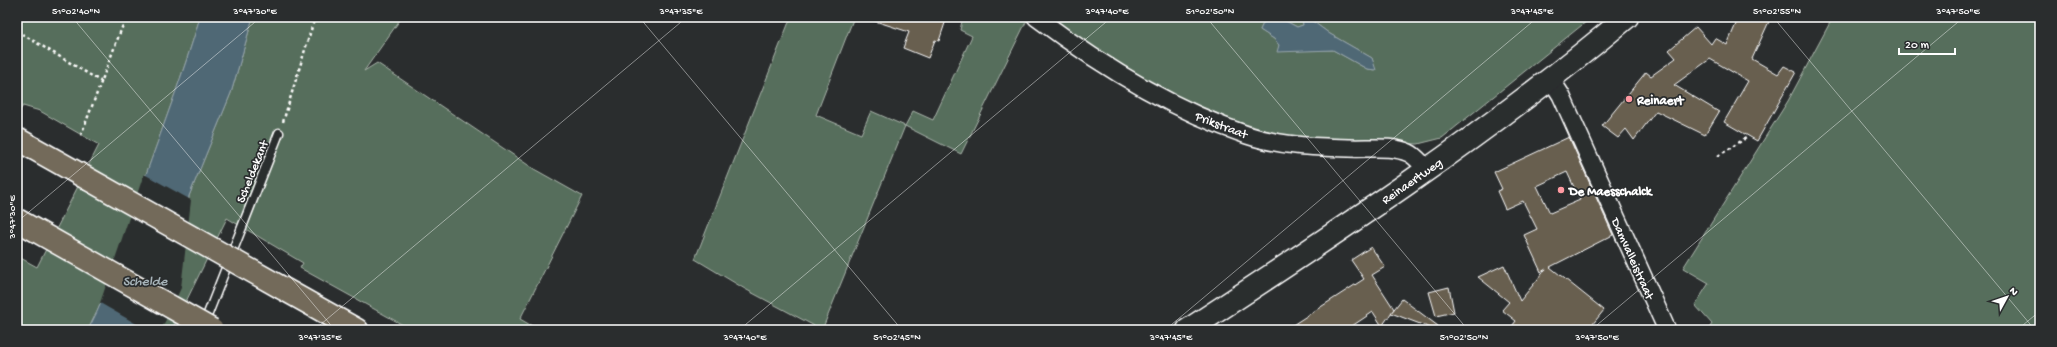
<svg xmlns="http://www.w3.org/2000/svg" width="2057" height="347" font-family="'Gochi Hand',sans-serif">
<rect width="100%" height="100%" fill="#2a2d2e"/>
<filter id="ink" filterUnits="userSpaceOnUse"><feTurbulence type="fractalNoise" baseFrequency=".025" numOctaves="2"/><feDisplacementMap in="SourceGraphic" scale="8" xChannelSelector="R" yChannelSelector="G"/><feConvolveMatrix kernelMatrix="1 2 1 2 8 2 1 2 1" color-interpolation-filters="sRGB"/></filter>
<g filter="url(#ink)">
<g fill="#576e5b" stroke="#abb6ad">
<path d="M 17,17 L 200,17 C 184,72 163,126 144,180 C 127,230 113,283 88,330 L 17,330 L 17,256 L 37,267 L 99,145 L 40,111 L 23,106 L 20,110 L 17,108 Z"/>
<path d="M 253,17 L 402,17 L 364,71 L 377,63 L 534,169 L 582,196 L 520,319 L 539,330 L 412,330 L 300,268 L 303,263 L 227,218 L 172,330 L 159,330 L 179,288 L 189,196 L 231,93 Z"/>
<path d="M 791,17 L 854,17 L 816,115 L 861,134 L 871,111 L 905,126 L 913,111 L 933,120 L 972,36 L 960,30 L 963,17 L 1023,17 L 1027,20 L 961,154 L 905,126 L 822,330 L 745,289 L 695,259 Z"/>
<path d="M 1047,17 L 1266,17 L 1260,30 L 1274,39 L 1279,45 L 1278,51 L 1333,50 L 1367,69 L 1375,70 L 1372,58 L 1330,34 L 1307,17 L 1592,17 L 1442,138 L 1418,144 L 1311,139 L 1278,134 L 1235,121 L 1177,96 L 1121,67 Z"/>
<path d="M 1278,17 L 1302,17 L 1303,25 L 1297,27 Z"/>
<path d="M 1833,17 L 2040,17 L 2040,330 L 1708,330 L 1712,324 L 1695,305 L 1709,283 L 1683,268 L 1788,101 Z"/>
</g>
<g fill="#4f6874" stroke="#95a4ac">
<path d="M 200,17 L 253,17 L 231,93 L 189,196 L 179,288 L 159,330 L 88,330 C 113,283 127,230 144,180 C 163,126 184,72 200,17 Z"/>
<path d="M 1266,17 L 1278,17 L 1297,27 L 1303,25 L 1302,17 L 1307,17 L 1330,34 L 1372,58 L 1376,70 L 1367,69 L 1333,50 L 1277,52 L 1279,45 L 1274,39 L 1260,30 Z"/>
</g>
<path fill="#2a2d2e" d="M 144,174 L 191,200 L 181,288 L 161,330 L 147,330 L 100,303 Z"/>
<g fill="#675e4f" stroke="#fff" fill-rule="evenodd">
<path d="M 873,17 L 947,17 L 939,41 L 935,40 L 928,58 L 903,48 L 909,32 L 872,20 Z"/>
<path d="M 1739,17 L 1771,17 L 1752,59 L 1778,74 L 1784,66 L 1796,72 L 1757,141 L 1724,122 L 1748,81 L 1710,59 L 1674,85 L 1719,112 L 1705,135 L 1656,111 L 1634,140 L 1626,129 L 1618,138 L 1602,126 L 1646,72 L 1651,76 L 1676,58 L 1669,50 L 1696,27 L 1711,44 L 1715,38 L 1727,45 Z"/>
<path d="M 1569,137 L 1613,235 L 1550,267 L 1604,310 L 1588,330 L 1509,330 L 1516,321 L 1502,310 L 1509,302 L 1478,277 L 1504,265 L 1520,301 L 1546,269 L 1541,272 L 1524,235 L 1537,229 L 1523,201 L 1505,209 L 1497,191 L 1502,189 L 1494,172 ZM 1567,172 L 1580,200 L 1550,213 L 1537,186 Z"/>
<path d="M 1371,247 L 1385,267 L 1372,275 L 1394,309 L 1382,326 L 1373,312 L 1346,330 L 1285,330 L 1364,279 L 1351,260 Z"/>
<path d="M 1449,287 L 1454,312 L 1436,316 L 1429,292 Z"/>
<path d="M 1402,299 L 1438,326 L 1436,330 L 1391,313 Z"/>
</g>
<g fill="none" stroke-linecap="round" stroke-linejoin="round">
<g stroke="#fff" stroke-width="11">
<path id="service" d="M 204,324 L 279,133"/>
</g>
<g stroke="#fff" stroke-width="20">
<g id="minor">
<path d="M 1036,17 C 1100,65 1170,109 1247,135 C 1280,146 1315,147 1349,148 C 1367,149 1392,145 1409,153 C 1416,156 1422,165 1427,169"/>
<path d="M 1550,78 L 1561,95 L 1667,330"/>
</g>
</g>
<g stroke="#fff" stroke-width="25">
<path id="secondary" d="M 1188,330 C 1338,232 1489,133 1627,17"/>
</g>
<g stroke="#fff" stroke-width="25">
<path id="motorway" d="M 282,288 L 357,330"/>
</g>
<g stroke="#fff" stroke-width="2.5" stroke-dasharray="3 3" stroke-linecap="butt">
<path d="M 17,31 L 102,82"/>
<path d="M 283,122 L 315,17"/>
<path d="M 81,135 L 126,17"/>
<path d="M 1718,156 L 1746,138"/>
</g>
<use href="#service" stroke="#2a2d2e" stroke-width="8"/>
<use href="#minor" stroke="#2a2d2e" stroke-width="17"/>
<use href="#secondary" stroke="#2a2d2e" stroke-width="22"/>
<use href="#motorway" stroke="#736b5a" stroke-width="22"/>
<g stroke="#fff" stroke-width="25" stroke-linecap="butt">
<g id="motorway-bridge">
<path d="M 17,139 L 282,288"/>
<path d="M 17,220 L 212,330"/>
</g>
</g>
<use href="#motorway-bridge" stroke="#736b5a" stroke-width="22"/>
</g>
</g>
<path fill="none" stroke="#fff" stroke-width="1" stroke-opacity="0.45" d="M 72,17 L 335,330M 639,17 L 902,330M 1206,17 L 1468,330M 1773,17 L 2035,330M 17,222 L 261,17M 314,330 L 687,17M 739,330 L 1112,17M 1165,330 L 1538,17M 1591,330 L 1964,17M 2017,330 L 2040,311"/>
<g fill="#ff9aa2" stroke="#2a2d2e" stroke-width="1.5">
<circle cx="1629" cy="99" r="4"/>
<circle cx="1561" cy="190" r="4"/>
</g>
<g text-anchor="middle" stroke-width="3.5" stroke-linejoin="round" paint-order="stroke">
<g font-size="13" font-weight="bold" fill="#fff" stroke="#2a2d2e" text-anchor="start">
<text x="1637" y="104">Reinaert</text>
<text x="1569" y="195">De Maesschalck</text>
</g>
<g font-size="13" fill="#fff" stroke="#2a2d2e">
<text transform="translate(1222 124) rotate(21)" y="5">Prikstraat</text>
<text transform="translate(251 171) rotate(-68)" y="5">Scheldekant</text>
<text transform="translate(1411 180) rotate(-35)" y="5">Reinaertweg</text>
<text transform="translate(1634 258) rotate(66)" y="5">Damvalleistraat</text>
</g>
<g font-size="14" font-style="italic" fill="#a7b4ba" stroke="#2a2d2e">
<text x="145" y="285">Schelde</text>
</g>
</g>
<rect width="2057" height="347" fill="none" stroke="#2a2d2e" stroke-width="44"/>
<g transform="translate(2007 297) rotate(50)" stroke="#2a2d2e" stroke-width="3" paint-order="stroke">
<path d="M0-3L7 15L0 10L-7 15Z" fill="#ffffff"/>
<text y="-6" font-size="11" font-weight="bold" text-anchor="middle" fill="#ffffff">N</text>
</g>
<path d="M1899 48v6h56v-6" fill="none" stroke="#ffffff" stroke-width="2"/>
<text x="1905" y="48" font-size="12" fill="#ffffff" stroke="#2a2d2e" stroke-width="3" paint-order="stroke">20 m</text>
<rect x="22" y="22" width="2013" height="303" fill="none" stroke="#fff" stroke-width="1.5"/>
<g font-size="10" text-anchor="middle" fill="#fff">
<text x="76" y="14">51°02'40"N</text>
<text x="255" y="14">3°47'30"E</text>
<text x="681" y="14">3°47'35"E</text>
<text x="1107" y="14">3°47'40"E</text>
<text x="1210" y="14">51°02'50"N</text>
<text x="1532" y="14">3°47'45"E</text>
<text x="1777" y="14">51°02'55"N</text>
<text x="1958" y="14">3°47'50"E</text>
<text transform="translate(11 217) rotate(-90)" y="4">3°47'30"E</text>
<text x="320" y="340">3°47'35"E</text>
<text x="745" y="340">3°47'40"E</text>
<text x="897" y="340">51°02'45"N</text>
<text x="1171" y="340">3°47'45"E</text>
<text x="1464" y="340">51°02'50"N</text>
<text x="1597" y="340">3°47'50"E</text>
</g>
</svg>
